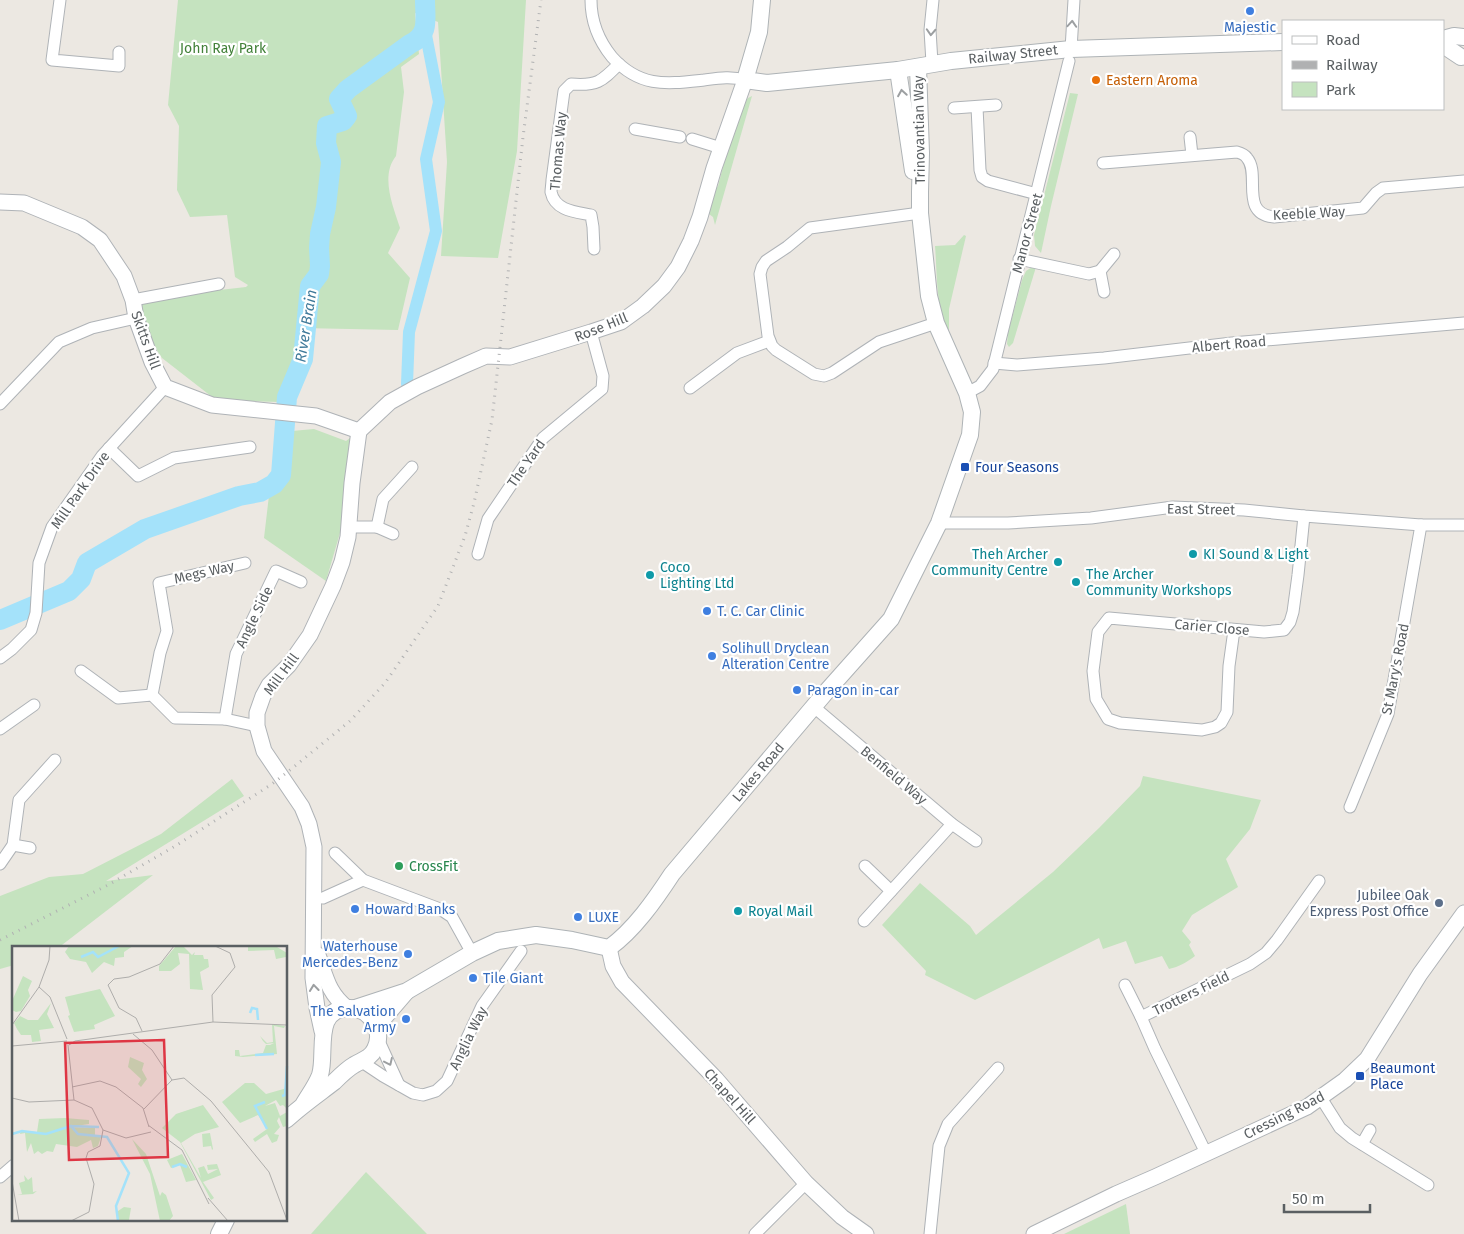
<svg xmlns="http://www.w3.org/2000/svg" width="1464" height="1234" font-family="'Fira Sans',sans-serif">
<rect width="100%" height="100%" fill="#ece8e2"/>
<g fill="#c5e3bf">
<path d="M 178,0 L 526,0 L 517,151 L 498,258 L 441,256 L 447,162 L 438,22 L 415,13 L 419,54 L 401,67 L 404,92 L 396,156 C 380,176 393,206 400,228 L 388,253 L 410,278 L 398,330 L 301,328 L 299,339 L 279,402 L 216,400 L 162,358 L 154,346 L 140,303 L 175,295 L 246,287 L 248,285 L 235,277 L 227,215 L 190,217 L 177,190 L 179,126 L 168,105 Z"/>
<path d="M 1070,93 L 1078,94 L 1051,206 L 1041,253 L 1035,246 L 1034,235 Z"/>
<path d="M 752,96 L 715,225 L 713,217 L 709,214 L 711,196 L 718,186 L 738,110 L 748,98 Z"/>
<path d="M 964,235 L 966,236 L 949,309 L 949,332 C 936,315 937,269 935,246 L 955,245 Z"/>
<path d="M 1032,267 L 1036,267 L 1013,343 L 1009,347 L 1007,344 L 1008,333 L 1022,280 L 1026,271 Z"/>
<path d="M 314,429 L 346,441 L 359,431 L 342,526 L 326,581 L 264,538 L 270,487 L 289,472 L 292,431 Z"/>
<path d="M 1143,776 L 1261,800 L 1250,829 L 1226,859 L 1238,887 L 1192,915 L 1182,931 L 1191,942 L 1189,945 L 1195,956 C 1187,962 1179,967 1169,969 L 1162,956 L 1135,964 L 1126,941 L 1103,949 L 1099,938 L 975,1000 L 925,975 L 926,971 L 882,925 L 920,883 L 970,926 L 976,935 L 1053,872 L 1099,828 L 1140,786 Z"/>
<path d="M 232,779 L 244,796 L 106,881 L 153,875 L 58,948 L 14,948 L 14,965 L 0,969 L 0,896 L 49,877 L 83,874 L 161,834 Z"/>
<path d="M 366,1172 L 427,1234 L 311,1234 Z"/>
<path d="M 1126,1204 L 1130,1234 L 1064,1234 Z"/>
</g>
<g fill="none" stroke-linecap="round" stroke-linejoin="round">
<path stroke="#a4e2fa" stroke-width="12" d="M 407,384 L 409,332 L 436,231 L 426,159 L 439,102 L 425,30"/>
<path stroke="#a4e2fa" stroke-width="20" d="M 0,620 L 69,591 L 81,579 L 87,563 L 145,529 L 239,496 L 260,492 L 274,484 L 281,475 L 287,397 L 303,359 L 310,286 L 319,274 L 320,266 L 319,248 L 320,234 L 326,207 L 331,162 L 326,143 L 327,126 L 343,121 L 347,116 L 339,99 L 348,89 L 410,44 C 430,35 425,19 425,0"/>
<g stroke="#afb3b7" stroke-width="13">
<g id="minor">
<path d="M 60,0 L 52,60 L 119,66 L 119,52"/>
<path d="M 591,0 C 591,21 599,41 612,57 C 640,88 666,84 704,80 C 719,78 731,76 745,80"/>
<path d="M 1071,49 L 1074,0"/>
<path d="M 932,63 L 930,30 L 933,0"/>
<path d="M 977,107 L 980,170 L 982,177 L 988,181 L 1037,194"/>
<path d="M 954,108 L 996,105"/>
<path d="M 635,129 L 680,137"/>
<path d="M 1190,137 L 1192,155"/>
<path d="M 692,139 L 721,148"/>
<path d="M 1103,163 L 1237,152 C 1241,153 1245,155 1247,158 C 1261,174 1239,214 1274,217 L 1363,208 L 1376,193 L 1383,188 L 1464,181"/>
<path d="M 920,213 L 810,228 L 787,247 L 766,261 L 762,267 L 760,274 L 768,336 L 772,346 L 776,350 L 814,374 L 824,376 L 832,373 L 879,342 L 936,323"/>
<path d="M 594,249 L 593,227 L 591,215 C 576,212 555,211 551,192 C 551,189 552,183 552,180 L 564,91 L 571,84 C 597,86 601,82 619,64"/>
<path d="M 1019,259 L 1089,274 L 1100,271 L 1114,254"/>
<path d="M 1100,271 L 1104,292"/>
<path d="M 133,300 L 219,284"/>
<path d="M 994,363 L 1017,365 L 1104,358 L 1232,343 L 1464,323"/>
<path d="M 690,388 L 737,353 L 769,341"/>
<path d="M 967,393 L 980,386 L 993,369 L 1069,61"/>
<path d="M 0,404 L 59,342 L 92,328 L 136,318"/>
<path d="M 109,448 L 138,476 L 174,458 L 250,447"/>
<path d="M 939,523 L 1008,523 L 1091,518 L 1173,507 L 1244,510 L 1304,516 L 1421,525 L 1464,525"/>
<path d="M 348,527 L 377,527 L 383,499 L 412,467"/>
<path d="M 377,527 L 393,534"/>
<path d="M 478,554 L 488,519 L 543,438 L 602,389 L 603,376 L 591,332"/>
<path d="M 1234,630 L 1229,666 L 1227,712 L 1221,723 L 1215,727 L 1202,730 L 1120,723 L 1108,719 L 1096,699 L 1093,671 L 1098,632 L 1109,618 L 1264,632 L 1284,630 L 1290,622 L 1293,612 L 1298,575 L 1304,516"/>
<path d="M 0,658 L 12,649 L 31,630 L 36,613 L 39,563 L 52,527 L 102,456 L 165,387"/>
<path d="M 81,671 L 118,698 L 152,695 L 175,718 L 225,719 L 257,726"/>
<path d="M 152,695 L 160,653 L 167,631 L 159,583 L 245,563"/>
<path d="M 814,707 L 952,824 L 976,841"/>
<path d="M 225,719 L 236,654 L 276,571 L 301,582"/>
<path d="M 0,729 L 34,705"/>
<path d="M 1350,807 L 1388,714 L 1421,525"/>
<path d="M 13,845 L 30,848"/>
<path d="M 335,853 L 363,880 L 440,909 L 452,917 L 472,953"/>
<path d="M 0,864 L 13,845 L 19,800 L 55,760"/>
<path d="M 865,866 L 891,891"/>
<path d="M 323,898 L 363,880"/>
<path d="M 864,921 L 952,824"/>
<path d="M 1125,985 L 1141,1017"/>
<path d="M 378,1039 L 399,1085"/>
<path d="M 362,1062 L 383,1076 L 413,1093 L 423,1095 L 436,1091 L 447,1081 L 482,1006 L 521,951"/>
<path d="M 1321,1098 L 1340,1128 L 1352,1138 L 1428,1185"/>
<path d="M 1362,1144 L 1370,1130"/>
<path d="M 1206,1153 L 1155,1049 L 1141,1017 L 1250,964 L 1266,953 L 1277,940 L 1319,881"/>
<path d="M 0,1177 L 14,1165"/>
<path d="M 755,1234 L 806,1183"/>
<path d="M 930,1234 L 939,1146 L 948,1124 L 998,1068"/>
</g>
</g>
<g stroke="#afb3b7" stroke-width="17">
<g id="tertiary">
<path d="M 0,202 L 24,203 L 82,227 L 100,240 L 124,276 L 133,300 L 136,318 L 152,362 L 165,387 L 212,405 L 316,416 L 359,431"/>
<path d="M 359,431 L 390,402 L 417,387 L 463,366 L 486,356 L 510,357 L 591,332 L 621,322 L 643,306 L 664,286 L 678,267 L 691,241 L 700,217 L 714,168 L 745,80"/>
<path d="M 609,948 L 613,966 L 622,982 L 716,1079 L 806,1183 L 842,1217 L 866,1234"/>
<path d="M 318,955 C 326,977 328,993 347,1008"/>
<path d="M 322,1031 L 317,1008 L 313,978 L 314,847 L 309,824 L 302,807 L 264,751 L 257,726 L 257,713 L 263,696 L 269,685 L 289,665 L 310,635 L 333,586 L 342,562 L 348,537 L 352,483 L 359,431"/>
<path d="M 1034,1234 L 1116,1194 L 1155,1177 L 1307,1107 L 1345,1080 L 1367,1059 L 1420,974 L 1464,913"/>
</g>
</g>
<g stroke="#aeb3b6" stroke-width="18">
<g id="secondary">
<path d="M 762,0 L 759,32 L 745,80 L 767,83 L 898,70 L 951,61 L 1071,49 L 1283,42"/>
<path d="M 1443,39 L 1454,36 L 1464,37"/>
<path d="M 1443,45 L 1461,57"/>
<path d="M 898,70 L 913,171"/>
<path d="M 355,1008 L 407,991 L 472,953 L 498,941 L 536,935 L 572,940 L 609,948 C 634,930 655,900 672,874 L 826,692 L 891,619 L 939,523 L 970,435 L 972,412 L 967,393 L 936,323 L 929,296 L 920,213 L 920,192 L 921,153 L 918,67"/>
<path d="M 376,1027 L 406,992"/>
<path d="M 286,1120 C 301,1106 317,1095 334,1082 C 340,1076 347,1069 354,1065 C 362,1060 370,1059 375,1049 C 379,1041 379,1032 375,1024 C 370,1015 361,1008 350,1008 C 312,1008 327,1053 320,1075 C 316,1086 308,1096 303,1105"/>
<path d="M 219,1234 L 226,1220"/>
</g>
</g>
<use href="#minor" stroke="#fff" stroke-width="11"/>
<use href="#tertiary" stroke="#fff" stroke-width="15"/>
<use href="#secondary" stroke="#fff" stroke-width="16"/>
<path stroke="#b0b1b2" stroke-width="3" stroke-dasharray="1 6" stroke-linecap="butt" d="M 0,940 L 108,885 L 177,845 L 272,784 L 290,770 L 350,721 L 385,683 L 438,606 L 465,536 L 474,503 L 492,420 L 523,137 L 541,0"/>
</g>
<defs><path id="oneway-chevron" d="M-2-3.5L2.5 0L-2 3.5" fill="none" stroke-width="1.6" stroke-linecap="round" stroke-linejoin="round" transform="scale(1.25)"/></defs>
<g stroke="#9c9fa1">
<use href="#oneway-chevron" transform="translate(1072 24) rotate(-86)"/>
<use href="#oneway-chevron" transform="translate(931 32) rotate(93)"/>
<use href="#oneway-chevron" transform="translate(902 93) rotate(-99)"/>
<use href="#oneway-chevron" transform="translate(314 988) rotate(-96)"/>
<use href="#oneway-chevron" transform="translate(389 1062) rotate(65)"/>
</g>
<g fill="#3f7fe0" stroke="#fff" stroke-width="2">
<circle cx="1250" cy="11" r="5"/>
<circle cx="707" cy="611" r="5"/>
<circle cx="712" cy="656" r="5"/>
<circle cx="797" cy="690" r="5"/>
<circle cx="355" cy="909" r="5"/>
<circle cx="578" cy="917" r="5"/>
<circle cx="408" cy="954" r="5"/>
<circle cx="473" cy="978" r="5"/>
<circle cx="406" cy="1019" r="5"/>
</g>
<circle fill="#e8710a" stroke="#fff" stroke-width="2" cx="1096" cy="80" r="5"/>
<g fill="#1a4fb4" stroke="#fff" stroke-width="2">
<rect x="960" y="462" width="10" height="10" rx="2.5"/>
<rect x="1355" y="1071" width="10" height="10" rx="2.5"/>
</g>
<g fill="#0f9aa8" stroke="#fff" stroke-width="2">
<circle cx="1193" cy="554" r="5"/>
<circle cx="1058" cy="562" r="5"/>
<circle cx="650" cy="575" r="5"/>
<circle cx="1076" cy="582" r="5"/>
<circle cx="738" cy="911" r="5"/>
</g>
<circle fill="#2e9e5b" stroke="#fff" stroke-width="2" cx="399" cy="866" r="5"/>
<circle fill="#5c6f8a" stroke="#fff" stroke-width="2" cx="1439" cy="903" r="5"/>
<g text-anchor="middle" stroke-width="4.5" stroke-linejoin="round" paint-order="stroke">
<g font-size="14" fill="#366cbe" stroke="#fff" text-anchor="start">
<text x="1250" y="32" text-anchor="middle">Majestic</text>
<text x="717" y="616">T. C. Car Clinic</text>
<text x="722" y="653">Solihull Dryclean<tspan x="722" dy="16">Alteration Centre</tspan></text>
<text x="807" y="695">Paragon in-car</text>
<text x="365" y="914">Howard Banks</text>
<text x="588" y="922">LUXE</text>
<text x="398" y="951" text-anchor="end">Waterhouse<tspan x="398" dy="16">Mercedes-Benz</tspan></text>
<text x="483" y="983">Tile Giant</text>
<text x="396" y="1016" text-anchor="end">The Salvation<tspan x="396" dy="16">Army</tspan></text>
</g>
<g font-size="14" fill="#428139" stroke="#fff">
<text x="223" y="53">John Ray Park</text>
</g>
<g font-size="14" fill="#5a5f62" stroke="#fff">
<text transform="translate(1013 54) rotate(-6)" y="5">Railway Street</text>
<text transform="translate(919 130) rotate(-91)" y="5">Trinovantian Way</text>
<text transform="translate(558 151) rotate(-85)" y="5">Thomas Way</text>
<text transform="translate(1309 213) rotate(-3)" y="5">Keeble Way</text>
<text transform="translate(1027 233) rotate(-75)" y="5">Manor Street</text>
<text transform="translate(601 327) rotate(-22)" y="5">Rose Hill</text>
<text transform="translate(146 340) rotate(70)" y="5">Skitts Hill</text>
<text transform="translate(1229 344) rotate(-5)" y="5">Albert Road</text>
<text transform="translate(526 463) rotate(-55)" y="5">The Yard</text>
<text transform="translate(80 490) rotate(-55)" y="5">Mill Park Drive</text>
<text transform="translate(1201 509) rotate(1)" y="5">East Street</text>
<text transform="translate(204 572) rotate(-13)" y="5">Megs Way</text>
<text transform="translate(254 617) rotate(-64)" y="5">Angle Side</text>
<text transform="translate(1212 627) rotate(5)" y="5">Carier Close</text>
<text transform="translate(1395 669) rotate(-79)" y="5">St Mary's Road</text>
<text transform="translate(281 674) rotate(-53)" y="5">Mill Hill</text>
<text transform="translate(758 772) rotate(-50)" y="5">Lakes Road</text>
<text transform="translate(894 775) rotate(40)" y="5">Benfield Way</text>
<text transform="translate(1191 993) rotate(-26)" y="5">Trotters Field</text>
<text transform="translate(468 1038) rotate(-64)" y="5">Anglia Way</text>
<text transform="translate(730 1096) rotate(48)" y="5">Chapel Hill</text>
<text transform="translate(1284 1115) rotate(-27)" y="5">Cressing Road</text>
</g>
<g font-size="14" fill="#c56008" stroke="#fff" text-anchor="start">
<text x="1106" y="85">Eastern Aroma</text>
</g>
<g font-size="14" fill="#164399" stroke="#fff" text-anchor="start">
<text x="975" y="472">Four Seasons</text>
<text x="1370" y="1073">Beaumont<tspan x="1370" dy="16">Place</tspan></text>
</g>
<g font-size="14" fill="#0d838f" stroke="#fff" text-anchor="start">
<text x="1048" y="559" text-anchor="end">Theh Archer<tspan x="1048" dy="16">Community Centre</tspan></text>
<text x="1203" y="559">KI Sound &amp; Light</text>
<text x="660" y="572">Coco<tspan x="660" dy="16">Lighting Ltd</tspan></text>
<text x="1086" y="579">The Archer<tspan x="1086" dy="16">Community Workshops</tspan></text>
<text x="748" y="916">Royal Mail</text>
</g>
<g font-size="14" fill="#27864d" stroke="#fff" text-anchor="start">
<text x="409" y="871">CrossFit</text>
</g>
<g font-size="14" fill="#4e5e75" stroke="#fff" text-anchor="end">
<text x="1429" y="900">Jubilee Oak<tspan x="1429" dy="16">Express Post Office</tspan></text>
</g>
<g font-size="15" font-style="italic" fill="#3e7999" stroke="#fff">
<text transform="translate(306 326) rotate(-81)" y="5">River Brain</text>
</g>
</g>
<g transform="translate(12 946)">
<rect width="275" height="275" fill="#ece8e2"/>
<path d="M 57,0 L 121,0 L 112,6 L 112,11 L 103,12 L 102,20 L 92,16 L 80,27 L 74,16 L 58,13 L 53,6 ZM 164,0 L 171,0 L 180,9 L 183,6 L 182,9 L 191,9 L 192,13 L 196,13 L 197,21 L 188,26 L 191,44 L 178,43 L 177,8 L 166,7 L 168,18 L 159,25 L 147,25 L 147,20 ZM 236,0 L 265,1 L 275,7 L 274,11 L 264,13 L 262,4 L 236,5 ZM 11,30 L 20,35 L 16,44 L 18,50 L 9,65 L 4,66 L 0,64 L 0,55 ZM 88,43 L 103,70 L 82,79 L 83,83 L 62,86 L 56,70 L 58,69 L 53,51 ZM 39,57 L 35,68 L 42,82 L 27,84 L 29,95 L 20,96 L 19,89 L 9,89 L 5,83 L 2,77 L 8,70 L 16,74 L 26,74 ZM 260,78 L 273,80 L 272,82 L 262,80 L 265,108 L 231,111 L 223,110 L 223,104 L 227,104 L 228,110 L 251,107 L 254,99 L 258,99 L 262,97 L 254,98 L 251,95 L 248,90 L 255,97 L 261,96 ZM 118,111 L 132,117 L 130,124 L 135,133 L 129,141 L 126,138 L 129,133 L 116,121 ZM 233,137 L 242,137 L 254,148 L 275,142 L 275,163 L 271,159 L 268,160 L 264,154 L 253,160 L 263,157 L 268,170 L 275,166 L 275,180 L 271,181 L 267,171 L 265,175 L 268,181 L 262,188 L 267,189 L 265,195 L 260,197 L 255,188 L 243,196 L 241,193 L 255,183 L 246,169 L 228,177 L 210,156 ZM 191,159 L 207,181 L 183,188 L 169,197 L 189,232 L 186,222 L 192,220 L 196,228 L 206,223 L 196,224 L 195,219 L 205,218 L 209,229 L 191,236 L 202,252 L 199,254 L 168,196 L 150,182 L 164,168 ZM 53,172 L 77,174 L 77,178 L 57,181 L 83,182 L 83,189 L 89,191 L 86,200 L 81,202 L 79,194 L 65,201 L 44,198 L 41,206 L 35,205 L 30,208 L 26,205 L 22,208 L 19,197 L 15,206 L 13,187 L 8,188 L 9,185 L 25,186 L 27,173 ZM 198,187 L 201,203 L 200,204 L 199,200 L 191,201 L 190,188 ZM 120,193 L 134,208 L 148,250 L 150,246 L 154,249 L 161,270 L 157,275 L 148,275 L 138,228 ZM 170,208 L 184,234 L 174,236 L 168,219 L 159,222 L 155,214 ZM 12,229 L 16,234 L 20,231 L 21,246 L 25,245 L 21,248 L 5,249 L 10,248 L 7,237 L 13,235 ZM 112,261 L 119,262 L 117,274 L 106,275 L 106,265 Z" fill="#c5e3bf"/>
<path fill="none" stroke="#a4e2fa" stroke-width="2.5" d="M 69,11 L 81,6 L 86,11 L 107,0M 238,67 L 240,62 L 245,63 L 246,74M 243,109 L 262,108M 270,150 L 273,149 L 275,120M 253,156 L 243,160 L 255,183M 59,180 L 87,181M 0,188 L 10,185 L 34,188 L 59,180 L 66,188 L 95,191 L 117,227 L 104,260 L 106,275M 160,221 L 168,218 L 175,221"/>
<path fill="none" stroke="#aeadab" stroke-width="1" d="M 27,41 L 38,51 L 55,93M 201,76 L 200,49 L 223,21 L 218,7 L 203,0M 0,79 L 27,41 L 37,14 L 38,0M 130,85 L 124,72 L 107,62 L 96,39 L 102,33 L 117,31 L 148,18 L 162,0M 121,88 L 140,104 L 160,134M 57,99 L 63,95 L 201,76 L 275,79M 0,100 L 55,95M 160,134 L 172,132 L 199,155 L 257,226 L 275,274M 60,141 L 88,135 L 104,141 L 131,162 L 137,181M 0,152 L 17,156 L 62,154 L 56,99M 62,154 L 80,162 L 91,184M 132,163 L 160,134M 136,179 L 170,204 L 197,258M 91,184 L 114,192 L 139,186M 0,235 L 7,275M 196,252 L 216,275M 59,275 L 77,266 L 82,238 L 74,212 L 76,206 L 88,200 L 91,184"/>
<path fill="#de3644" fill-opacity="0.15" stroke="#de3644" stroke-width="2.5" d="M 152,94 L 156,211 L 57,214 L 53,97 Z"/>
<rect width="275" height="275" fill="none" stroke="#5a5f62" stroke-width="2.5"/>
</g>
<rect x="1282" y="20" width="162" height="90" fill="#ffffff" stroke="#bdbfc0"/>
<rect x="1292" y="36" width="25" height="8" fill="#ffffff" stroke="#bdbfc0"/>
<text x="1326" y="45" font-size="15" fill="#5a5f62">Road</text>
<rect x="1292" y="61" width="25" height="8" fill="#b0b1b2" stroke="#bdbfc0"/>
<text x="1326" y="70" font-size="15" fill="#5a5f62">Railway</text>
<rect x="1292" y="82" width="25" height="15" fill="#c5e3bf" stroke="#bdbfc0"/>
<text x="1326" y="95" font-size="15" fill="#5a5f62">Park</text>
<path d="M1284 1204v8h86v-8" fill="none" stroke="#5a5f62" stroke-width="2.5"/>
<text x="1292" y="1204" font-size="15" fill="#5a5f62" stroke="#ffffff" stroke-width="4" paint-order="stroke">50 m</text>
</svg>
